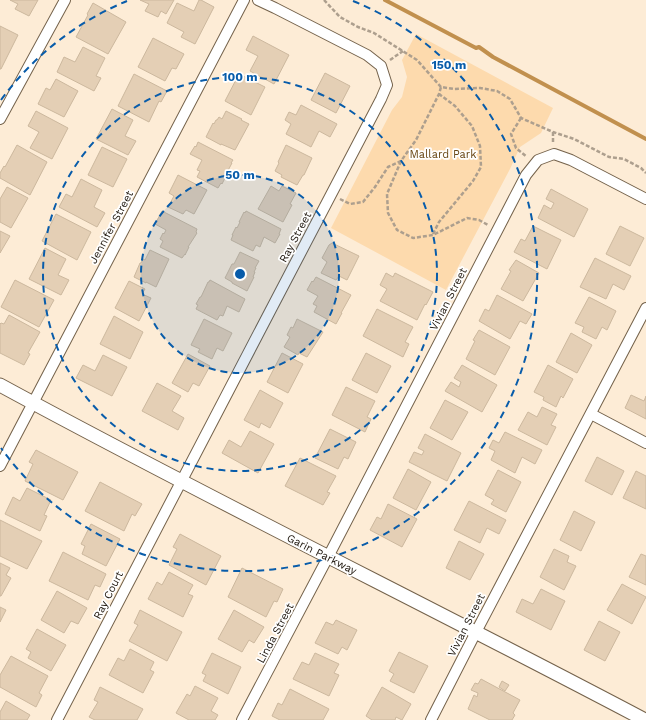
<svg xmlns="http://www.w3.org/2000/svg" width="646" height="720" font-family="'Work Sans',sans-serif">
<rect width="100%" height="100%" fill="#fdecd6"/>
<path fill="#fddaad" d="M 416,34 L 553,108 L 541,133 L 520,147 L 510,169 L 446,290 L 331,228 L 392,110 L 402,97 L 407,77 L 402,60 Z"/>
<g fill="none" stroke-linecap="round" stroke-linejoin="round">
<path stroke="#c1904e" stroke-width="4" d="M 385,0 L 476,48 L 479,47 L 493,57 L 646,139"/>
</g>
<g fill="#e4cfb5" stroke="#ccb89e">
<path d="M 10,0 L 38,0 L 29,16 L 15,9 L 18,4 Z"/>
<path d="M 140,0 L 174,0 L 166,14 L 161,11 L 158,17 L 145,11 L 149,4 Z"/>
<path d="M 199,0 L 201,0 L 214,7 L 195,44 L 181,37 L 184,32 L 167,23 L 177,3 L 194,11 Z"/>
<path d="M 93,3 L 126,22 L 108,54 L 76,37 L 88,15 L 87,14 Z"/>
<path d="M 0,26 L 18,35 L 1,69 L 0,69 Z"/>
<path d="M 253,36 L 289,55 L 274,84 L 250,71 L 258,56 L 246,50 Z"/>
<path d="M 153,38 L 184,54 L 176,69 L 172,68 L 165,81 L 138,67 Z"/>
<path d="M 83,47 L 105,58 L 96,76 L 101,78 L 94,91 L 57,72 L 64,57 L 75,62 Z"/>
<path d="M 325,73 L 350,86 L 336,113 L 311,100 Z"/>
<path d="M 134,74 L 167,91 L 161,102 L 159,101 L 149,122 L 118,106 Z"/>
<path d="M 239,74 L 265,87 L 251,115 L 225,101 Z"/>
<path d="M 56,79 L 78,91 L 64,117 L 38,104 L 46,88 L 50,90 Z"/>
<path d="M 301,105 L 337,124 L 330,137 L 319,131 L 311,147 L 286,134 L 291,124 L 285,120 L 289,112 L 296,115 Z"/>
<path d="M 112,109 L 133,120 L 125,136 L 136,141 L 128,155 L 96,139 Z"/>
<path d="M 36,111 L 68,128 L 52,159 L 30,148 L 39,132 L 28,126 Z"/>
<path d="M 226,111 L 242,119 L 241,120 L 249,124 L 235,150 L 221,144 L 221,145 L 206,137 L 213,123 L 214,124 L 216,120 L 217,120 L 219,117 L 222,119 Z"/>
<path d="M 198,142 L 233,160 L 231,163 L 232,163 L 224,178 L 225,178 L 222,184 L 221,183 L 218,188 L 197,177 L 200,171 L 197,170 L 202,160 L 190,154 L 195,146 L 196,147 Z"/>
<path d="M 17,145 L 47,162 L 30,195 L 0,178 L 0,173 L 4,166 L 5,167 Z"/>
<path d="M 286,145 L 312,158 L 304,175 L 303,175 L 297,185 L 281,177 L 282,175 L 275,171 L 279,163 L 278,162 Z"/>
<path d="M 102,147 L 127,159 L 113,187 L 88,175 Z"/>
<path d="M 178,175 L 207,190 L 194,214 L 186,210 L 183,214 L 168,207 L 174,196 L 169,193 Z"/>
<path d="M 81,179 L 102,190 L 94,207 L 105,213 L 97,227 L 59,207 L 66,194 L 72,197 Z"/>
<path d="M 271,186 L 279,191 L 282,186 L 296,193 L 290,204 L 292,205 L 283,222 L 258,209 Z"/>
<path d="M 7,187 L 28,198 L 11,228 L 0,222 L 0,199 Z"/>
<path d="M 551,189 L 588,209 L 574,237 L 538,218 L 544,205 L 551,209 L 554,203 L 546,199 Z"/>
<path d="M 162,211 L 197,229 L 196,232 L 197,233 L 188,247 L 189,247 L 185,255 L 185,254 L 182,258 L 160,247 L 163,241 L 160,239 L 163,233 L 164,234 L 166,230 L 155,224 Z"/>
<path d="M 246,211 L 281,229 L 279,234 L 280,234 L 275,243 L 264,237 L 260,247 L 256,245 L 253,251 L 231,240 L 233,235 L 232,235 L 236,227 L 237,228 L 240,222 L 239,222 L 244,212 L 245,213 Z"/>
<path d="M 56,214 L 91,232 L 77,260 L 42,241 Z"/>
<path d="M 533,226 L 561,240 L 547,269 L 514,252 L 521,239 L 525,241 Z"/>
<path d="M 620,226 L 644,238 L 630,266 L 606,254 Z"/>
<path d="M 0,231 L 10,236 L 0,253 Z"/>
<path d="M 332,243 L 359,256 L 347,280 L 339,276 L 336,280 L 321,273 L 327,262 L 322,258 L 329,245 Z"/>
<path d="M 45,248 L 66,259 L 58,275 L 69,280 L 61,295 L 29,279 Z"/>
<path d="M 150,250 L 169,259 L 156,287 L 146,282 L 146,283 L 134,277 L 140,263 L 141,263 L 143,259 L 145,260 Z"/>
<path d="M 240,252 L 259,261 L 255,268 L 256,268 L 254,272 L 255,272 L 253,277 L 254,277 L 247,291 L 232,283 L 232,282 L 225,278 L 232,264 L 234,264 Z"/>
<path d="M 595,258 L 631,276 L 624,290 L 613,284 L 606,299 L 580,287 Z"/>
<path d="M 516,260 L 539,273 L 523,301 L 501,289 L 511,271 L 509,270 Z"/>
<path d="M 386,273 L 393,277 L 395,273 L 433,292 L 426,305 L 425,304 L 417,320 L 380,301 L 387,289 L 380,285 Z"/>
<path d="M 316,277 L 351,295 L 341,313 L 342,313 L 336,324 L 314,312 L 317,306 L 313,304 L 318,296 L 307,290 L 312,281 L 313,282 Z"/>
<path d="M 15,280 L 54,300 L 39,327 L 1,307 Z"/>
<path d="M 210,280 L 245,299 L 239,312 L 227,306 L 223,316 L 220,315 L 217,320 L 196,309 L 198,305 L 196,304 L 200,297 L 201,297 L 208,282 L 209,282 Z"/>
<path d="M 129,281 L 145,289 L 142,294 L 151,298 L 139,321 L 115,308 Z"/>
<path d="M 497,295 L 532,314 L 526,324 L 520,321 L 510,339 L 479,321 L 485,309 L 489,311 Z"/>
<path d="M 589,297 L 616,311 L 607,330 L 602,327 L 596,339 L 582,332 L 584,327 L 575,323 Z"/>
<path d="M 377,309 L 413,327 L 405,342 L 409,344 L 403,357 L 363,336 Z"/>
<path d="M 9,315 L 40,332 L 28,353 L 30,354 L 24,365 L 0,353 L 0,324 L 1,323 L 4,324 Z"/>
<path d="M 114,316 L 143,332 L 130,359 L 100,344 Z"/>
<path d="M 204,319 L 232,333 L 223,351 L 217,348 L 212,359 L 198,352 L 200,349 L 191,345 Z"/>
<path d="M 297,319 L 323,332 L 307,357 L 299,353 L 298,355 L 284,347 L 290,337 L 287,335 L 291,327 L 293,328 Z"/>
<path d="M 479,330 L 510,347 L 495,375 L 466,359 L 475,341 L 473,340 Z"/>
<path d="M 571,333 L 592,345 L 577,373 L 556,362 Z"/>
<path d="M 282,353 L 303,364 L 288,393 L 267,382 Z"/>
<path d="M 366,353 L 391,366 L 377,393 L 352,380 Z"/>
<path d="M 188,354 L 210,366 L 199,386 L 193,383 L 188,392 L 172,383 Z"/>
<path d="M 103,355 L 127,367 L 112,396 L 76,378 L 83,365 L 95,371 Z"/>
<path d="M 462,365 L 497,385 L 482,412 L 445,391 L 451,382 L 459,387 L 461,382 L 454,378 Z"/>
<path d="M 548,365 L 573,379 L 563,398 L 561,396 L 556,407 L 543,400 L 544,397 L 534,392 Z"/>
<path d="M 157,383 L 181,396 L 172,411 L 184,418 L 178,430 L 142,411 Z"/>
<path d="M 346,387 L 375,401 L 367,417 L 371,419 L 365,432 L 332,415 Z"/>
<path d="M 260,390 L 283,403 L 270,428 L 261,423 L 259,428 L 244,420 Z"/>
<path d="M 631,395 L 644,401 L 646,396 L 646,419 L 625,408 Z"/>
<path d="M 445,400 L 468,412 L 452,440 L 430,428 Z"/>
<path d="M 542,407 L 557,414 L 551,425 L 556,427 L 547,445 L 518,430 L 528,412 L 537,417 Z"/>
<path d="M 330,429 L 356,442 L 348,459 L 344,457 L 338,469 L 315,458 Z"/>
<path d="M 250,431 L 274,444 L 258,473 L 222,453 L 229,440 L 241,447 Z"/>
<path d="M 505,432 L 542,450 L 535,464 L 522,457 L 515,473 L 491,460 L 495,451 L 489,448 L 493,440 L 499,443 Z"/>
<path d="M 425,434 L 461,453 L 447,481 L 409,462 L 414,452 L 422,455 L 424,451 L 418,448 Z"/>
<path d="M 36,450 L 78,472 L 63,500 L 25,481 L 33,464 L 29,462 Z"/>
<path d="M 597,457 L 624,471 L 612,495 L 585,481 Z"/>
<path d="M 300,458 L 336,476 L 327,492 L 330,493 L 323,505 L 285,486 Z"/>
<path d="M 408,469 L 431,482 L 416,510 L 393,498 Z"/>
<path d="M 498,470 L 521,482 L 506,512 L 491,504 L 494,500 L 485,495 Z"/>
<path d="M 636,471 L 646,476 L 646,509 L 623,498 Z"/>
<path d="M 100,482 L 142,504 L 135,516 L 132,514 L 124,531 L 85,511 Z"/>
<path d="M 27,488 L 51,500 L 44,515 L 47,516 L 40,531 L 5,514 L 13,497 L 20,501 Z"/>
<path d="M 469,501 L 506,520 L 499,534 L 487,528 L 480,543 L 454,530 Z"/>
<path d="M 388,504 L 417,519 L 402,547 L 370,530 L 377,517 L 381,519 Z"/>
<path d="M 574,511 L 595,522 L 581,551 L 560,540 Z"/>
<path d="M 0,520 L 42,541 L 27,569 L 0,556 Z"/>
<path d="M 91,524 L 120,539 L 106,566 L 82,554 L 85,546 L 81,544 Z"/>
<path d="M 180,534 L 221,556 L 206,585 L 169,565 L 177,549 L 173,547 Z"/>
<path d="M 459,541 L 484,554 L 470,580 L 446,568 Z"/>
<path d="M 554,549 L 569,556 L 567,562 L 576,566 L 564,590 L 540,577 Z"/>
<path d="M 63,552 L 106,574 L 100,587 L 95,585 L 88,600 L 49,581 Z"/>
<path d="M 641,554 L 646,556 L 646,585 L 629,577 Z"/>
<path d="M 0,563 L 10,568 L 6,575 L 11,578 L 1,596 L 0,596 Z"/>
<path d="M 242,568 L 283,589 L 277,602 L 274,601 L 266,617 L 228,597 Z"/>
<path d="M 169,572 L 193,585 L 188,594 L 193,596 L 183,617 L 148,599 L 157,582 L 162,585 Z"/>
<path d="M 622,584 L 646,597 L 632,624 L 607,610 Z"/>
<path d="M 541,589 L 565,601 L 551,630 L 516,612 L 522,599 L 533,604 Z"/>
<path d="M 57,591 L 87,608 L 78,624 L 71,621 L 64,633 L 41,620 Z"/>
<path d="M 0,607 L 6,610 L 0,622 Z"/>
<path d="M 140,610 L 182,632 L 167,661 L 129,641 L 138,625 L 134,623 Z"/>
<path d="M 234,610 L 264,627 L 254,643 L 249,640 L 242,652 L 218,639 Z"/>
<path d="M 336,620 L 357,630 L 347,650 L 342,647 L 338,654 L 315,643 L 326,622 L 333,625 Z"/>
<path d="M 599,621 L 620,632 L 605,661 L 584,650 Z"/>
<path d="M 37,629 L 66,645 L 51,671 L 28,658 L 31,652 L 26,649 Z"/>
<path d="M 130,649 L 154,662 L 150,670 L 154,672 L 143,693 L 109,675 L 118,658 L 124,661 Z"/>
<path d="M 399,652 L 428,666 L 414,693 L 390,681 L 394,674 L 389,671 Z"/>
<path d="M 212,653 L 241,667 L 228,694 L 203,681 L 206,675 L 202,673 Z"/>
<path d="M 315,653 L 339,664 L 334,673 L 339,675 L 329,696 L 293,679 L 302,662 L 309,665 Z"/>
<path d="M 11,656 L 48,676 L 39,693 L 42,695 L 36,707 L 0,687 L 0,675 Z"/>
<path d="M 481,679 L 520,700 L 513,713 L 515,715 L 512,720 L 490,720 L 468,709 L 474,695 L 477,697 L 478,693 L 471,690 L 475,683 L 478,684 Z"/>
<path d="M 502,681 L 509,685 L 505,691 L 499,687 Z"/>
<path d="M 195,686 L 218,698 L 211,711 L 218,715 L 215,720 L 189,720 L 176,713 L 187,694 L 190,696 Z"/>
<path d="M 100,687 L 143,709 L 137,720 L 95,720 L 89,717 L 98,702 L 94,700 Z"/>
<path d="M 382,687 L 411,704 L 402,720 L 396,717 L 395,720 L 372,720 L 366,716 Z"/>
<path d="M 290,689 L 329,709 L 323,720 L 280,720 L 272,716 L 278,703 L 282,705 Z"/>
<path d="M 6,701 L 30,715 L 27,720 L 0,720 L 0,712 Z"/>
</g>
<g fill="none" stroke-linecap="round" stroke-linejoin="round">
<g stroke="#74624b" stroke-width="12">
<g id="minor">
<path d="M 0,119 L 65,0"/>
<path d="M 591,414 L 646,443"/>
<path d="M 0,466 L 244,0"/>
<path d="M 57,720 C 164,513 273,306 381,99 L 387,85 L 381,66 L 367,55 L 275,8 L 258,0"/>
<path d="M 242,720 L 328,557 L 526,175 L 538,160 L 554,154 L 571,160 L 646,199"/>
<path d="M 431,720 L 476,632 L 646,308"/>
</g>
</g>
<g stroke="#74624b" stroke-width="15">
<path id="tertiary" d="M 0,385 C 213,501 431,607 645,720"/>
</g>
<g stroke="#ad9f8e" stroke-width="2.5" stroke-dasharray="4 2" stroke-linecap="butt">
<path d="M 324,0 L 340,17 L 358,27 L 374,33 L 417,60 L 441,87 L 454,89 L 480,88 L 497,91 L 510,99 L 521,118 L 553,132 L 574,139 L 609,157 L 624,159 L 641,168 L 646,173"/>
<path d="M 390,60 L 403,51"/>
<path d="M 521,118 L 511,134 L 516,148 L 527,157"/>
<path d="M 553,132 L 553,144"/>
<path d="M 401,161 L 387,194 L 388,213 L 397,230 L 413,238 L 433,235 L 467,218 L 479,220 L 488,225"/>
<path d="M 340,199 L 350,204 L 363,202 L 375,187 L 388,167 L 401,161 L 416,140 L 439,94 L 441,87"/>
<path d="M 433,234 L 439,222 L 473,181 L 481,167 L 480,146 L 472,126 L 455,106 L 439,94"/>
</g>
<use href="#minor" stroke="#fff" stroke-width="10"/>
<use href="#tertiary" stroke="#fff" stroke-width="13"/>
</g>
<circle cx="240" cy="274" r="99" fill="#085caa" fill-opacity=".12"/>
<g fill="none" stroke="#085caa" stroke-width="2" stroke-dasharray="7 5">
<circle cx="240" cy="274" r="99"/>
<circle cx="240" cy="274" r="197"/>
<path d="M1 100A296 296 0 0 1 127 1M353 1A296 296 0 1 1 1 448"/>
</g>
<g text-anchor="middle" stroke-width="3.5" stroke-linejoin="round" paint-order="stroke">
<g font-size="11" fill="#694714" stroke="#fff">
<text x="443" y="158">Mallard Park</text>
</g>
<g font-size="11" fill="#1e160d" stroke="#fff">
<text transform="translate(111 227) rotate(-62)" y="4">Jennifer Street</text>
<text transform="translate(295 237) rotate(-62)" y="4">Ray Street</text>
<text transform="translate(448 299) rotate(-63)" y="4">Vivian Street</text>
<text transform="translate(322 554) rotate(27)" y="4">Garin Parkway</text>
<text transform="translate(108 595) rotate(-63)" y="4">Ray Court</text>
<text transform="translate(466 625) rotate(-63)" y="4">Vivian Street</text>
<text transform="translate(275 633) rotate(-62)" y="4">Linda Street</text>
</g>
</g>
<circle cx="240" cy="274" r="6" fill="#085caa" stroke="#fff" stroke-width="2"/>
<g font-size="12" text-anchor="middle" font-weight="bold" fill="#085caa" stroke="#fff" stroke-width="3.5" stroke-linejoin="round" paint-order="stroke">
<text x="449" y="69">150 m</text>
<text x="240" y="81">100 m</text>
<text x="240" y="179">50 m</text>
</g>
</svg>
